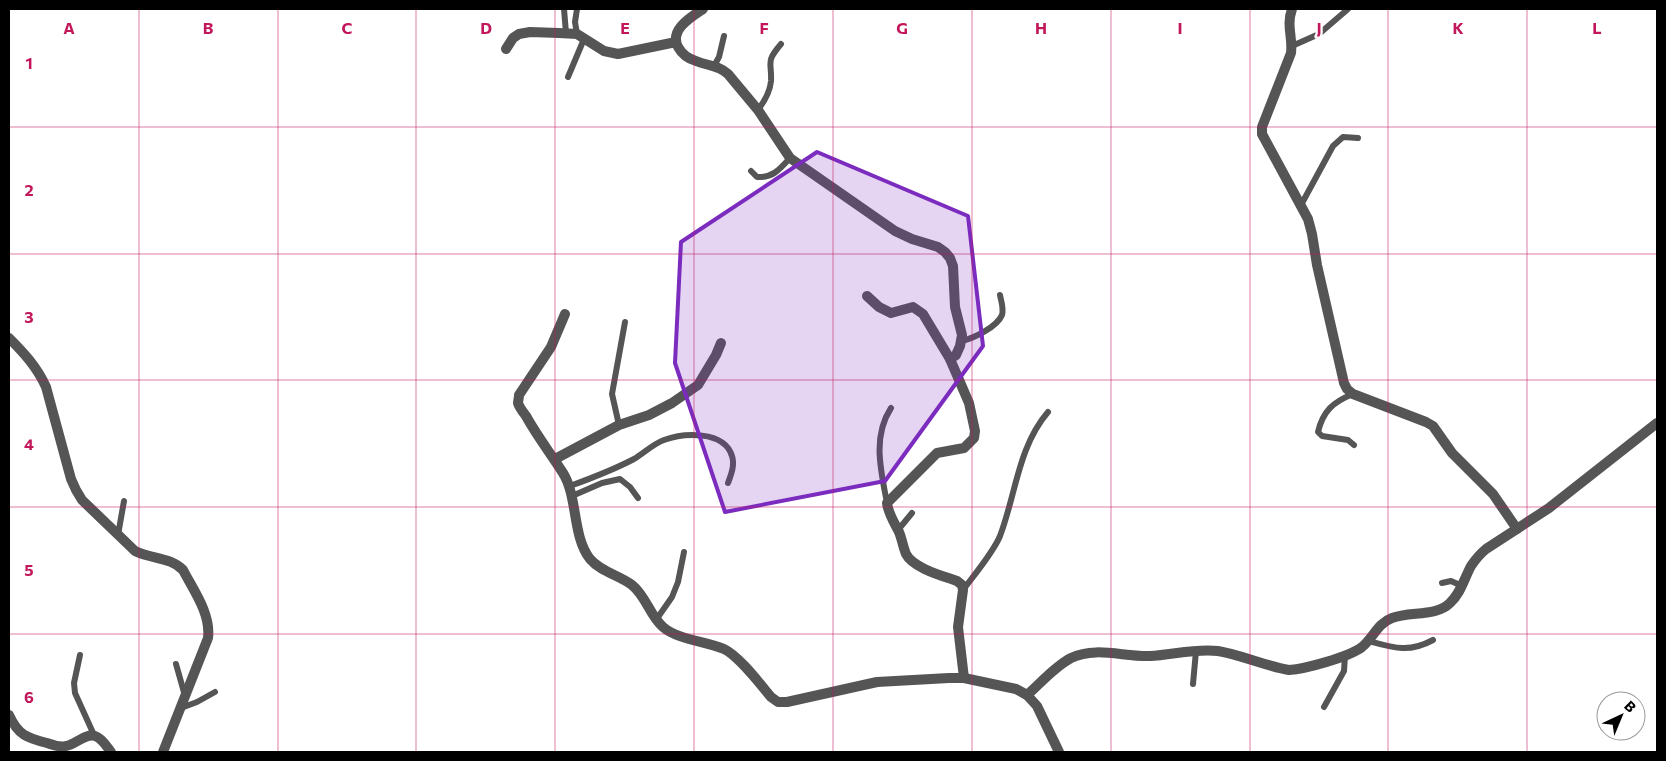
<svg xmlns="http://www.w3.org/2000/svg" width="1666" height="761" font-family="Commissioner,sans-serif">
<rect width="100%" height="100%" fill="#fff"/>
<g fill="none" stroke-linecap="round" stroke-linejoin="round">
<g stroke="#555" stroke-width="6">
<path d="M 564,9 L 566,33"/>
<path d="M 577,34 L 575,22 L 577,9"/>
<path d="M 1292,46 L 1319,34 L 1348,9"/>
<path d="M 714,66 L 719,57 L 724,36"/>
<path d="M 568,77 L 584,39"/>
<path d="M 758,110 C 764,102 770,92 771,81 C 772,61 765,63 781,44"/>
<path d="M 751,171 L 757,177 C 773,178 780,169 790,158"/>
<path d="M 1301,205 L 1333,146 L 1343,137 L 1358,138"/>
<path d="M 962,341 C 974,338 997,327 1002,315 C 1004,308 1001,301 1000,295"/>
<path d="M 1353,394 C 1333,402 1323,411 1318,432 L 1322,436 L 1348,440 L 1354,445"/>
<path d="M 619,425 L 612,394 L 625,322"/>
<path d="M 570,486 C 592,478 613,470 634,459 C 644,453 653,444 664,440 C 683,433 724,430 732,456 C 735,465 731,475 728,483"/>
<path d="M 572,496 L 602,483 L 620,479 L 630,487 L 638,498"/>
<path d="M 887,503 C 881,471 872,437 891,408"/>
<path d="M 898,530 L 912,513"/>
<path d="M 118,535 L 124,501"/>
<path d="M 1442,583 L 1451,581 L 1462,586"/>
<path d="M 963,590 C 974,575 993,553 1000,536 C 1016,494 1018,447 1048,412"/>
<path d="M 656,620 L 672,597 L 678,582 L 684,552"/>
<path d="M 1369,641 C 1394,648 1409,653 1433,640"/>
<path d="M 80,655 L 74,683 L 75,693 L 94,735"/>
<path d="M 176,664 L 185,696"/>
<path d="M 1193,684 L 1196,651"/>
<path d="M 1324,707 L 1344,671 L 1345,655"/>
<path d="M 181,708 L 197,702 L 215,692"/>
</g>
<g stroke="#555" stroke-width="10">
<path d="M 703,9 C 691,17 669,30 678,47 C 682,54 689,59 696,61 C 708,66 718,65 728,74 L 758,110 L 790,158 L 895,231 L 912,239 L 938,247 L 945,252 L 950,258 L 953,266 L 955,307 L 962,335 L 960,346 L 956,355 L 950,359 L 969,403 L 975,431 L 974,438 L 964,448 L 937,453 L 887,503 C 888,513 894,522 899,532 C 902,539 903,547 906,554 C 913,568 943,576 957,581 L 962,585 L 963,590 L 958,627 L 964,678"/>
<path d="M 1292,9 C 1286,26 1293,37 1291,53 L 1262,127 L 1262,134 L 1308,219 L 1312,234 L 1317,265 L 1344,383 L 1347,389 L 1353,394 L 1426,422 L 1433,426 L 1452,453 L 1493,494 L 1517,529"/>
<path d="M 506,49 L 513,38 L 519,34 L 530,32 L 559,33 L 577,34 L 604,51 L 618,54 L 676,42"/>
<path d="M 867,296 L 879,307 L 891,313 L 913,307 L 923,314 L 950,359"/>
<path d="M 565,314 L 551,347 L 519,395 C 519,398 518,401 518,403 C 519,407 523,412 526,416 C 537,436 551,454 563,473 C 578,497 572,536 590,559 C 601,572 619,575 632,585 C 646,596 650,616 663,627 C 678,640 706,641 724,649 C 739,656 760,684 771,697 L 778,702 L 787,702 L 877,682 L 949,678 L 964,678 L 1016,689 L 1027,695 L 1037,706 L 1059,752"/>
<path d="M 9,338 C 24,353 37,367 46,387 L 71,479 L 76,490 L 82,500 L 135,551 C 151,559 171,557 183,570 C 194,591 211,614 208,638 L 163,752"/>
<path d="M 555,459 L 619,425 L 649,415 L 672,403 L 698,385 L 716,355 L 721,343"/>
<path d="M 1027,695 C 1041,683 1054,667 1071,658 C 1096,646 1123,657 1150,656 C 1172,655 1196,648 1218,651 C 1242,655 1265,666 1289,670 C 1305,669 1349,657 1362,647 C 1373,638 1378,623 1392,618 C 1410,611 1436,617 1450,603 C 1461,593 1464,579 1471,566 C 1475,560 1480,554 1486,549 L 1549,508 L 1657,423"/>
<path d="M 9,715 C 18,735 27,738 47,743 C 53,745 60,748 66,746 C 75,745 85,733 95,736 C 102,738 107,747 111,752"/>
</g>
</g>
<path fill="#7b2cbf" fill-opacity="0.2" stroke="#7b2cbf" stroke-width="4" stroke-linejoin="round" d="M 817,152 L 968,216 L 983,346 L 885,481 L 725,512 L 675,363 L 681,242 Z"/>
<path fill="none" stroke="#c2185b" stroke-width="1" stroke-opacity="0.55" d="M 139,9 L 139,752M 278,9 L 278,752M 416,9 L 416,752M 555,9 L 555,752M 694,9 L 694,752M 833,9 L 833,752M 972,9 L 972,752M 1111,9 L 1111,752M 1250,9 L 1250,752M 1388,9 L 1388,752M 1527,9 L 1527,752M 9,127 L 1657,127M 9,254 L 1657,254M 9,380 L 1657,380M 9,507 L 1657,507M 9,634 L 1657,634"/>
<g font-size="16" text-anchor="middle" font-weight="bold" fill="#c2185b" stroke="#fff" stroke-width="4.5" stroke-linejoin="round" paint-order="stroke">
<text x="69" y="34">A</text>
<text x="208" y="34">B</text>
<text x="347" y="34">C</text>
<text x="486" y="34">D</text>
<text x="625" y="34">E</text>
<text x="764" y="34">F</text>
<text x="902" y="34">G</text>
<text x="1041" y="34">H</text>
<text x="1180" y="34">I</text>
<text x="1319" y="34">J</text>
<text x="1458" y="34">K</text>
<text x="1597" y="34">L</text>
<text x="29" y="69">1</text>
<text x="29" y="196">2</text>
<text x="29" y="323">3</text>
<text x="29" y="450">4</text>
<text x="29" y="576">5</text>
<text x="29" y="703">6</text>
</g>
<rect width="1666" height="761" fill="none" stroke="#000000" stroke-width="20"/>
<g transform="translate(1621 716) rotate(44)"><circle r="24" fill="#ffffff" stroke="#999999"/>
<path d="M0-4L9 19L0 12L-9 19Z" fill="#000000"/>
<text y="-8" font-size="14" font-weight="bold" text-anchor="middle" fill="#000000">B</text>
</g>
</svg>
